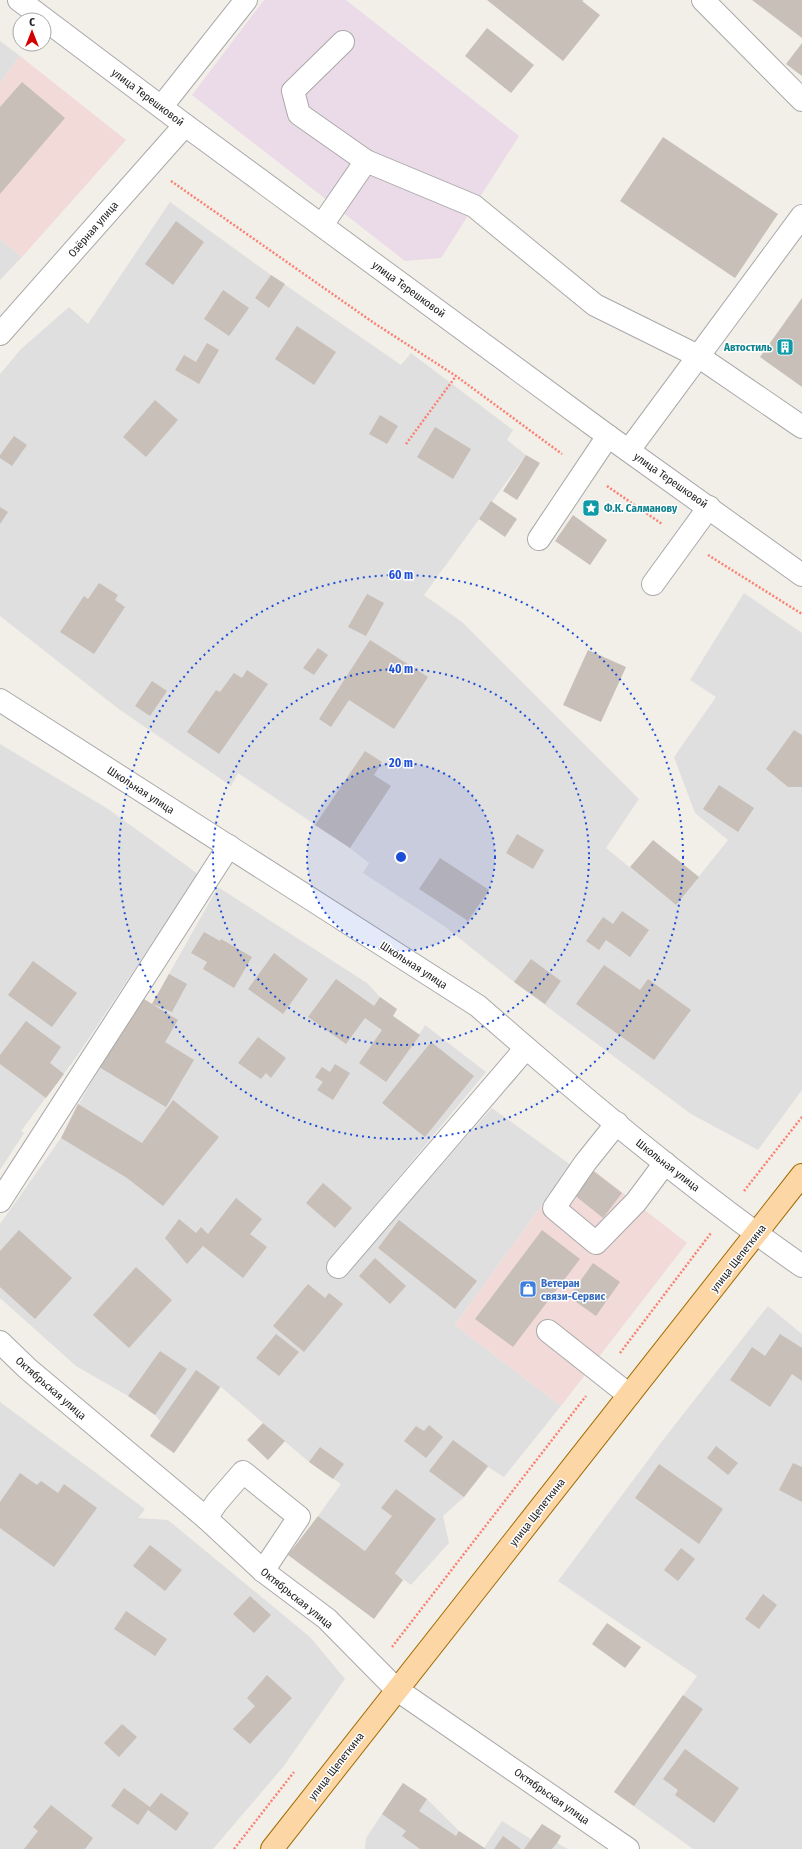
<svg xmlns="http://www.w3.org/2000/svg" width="802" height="1849" font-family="'Fira Sans Condensed',sans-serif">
<rect width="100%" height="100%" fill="#f2efe9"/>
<g fill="#e0dfdf">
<path d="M 0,41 L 20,56 L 0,83 Z"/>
<path d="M 170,202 L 271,275 L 401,365 L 411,353 L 513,430 L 507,440 L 526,455 L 424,595 L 462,622 L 639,799 L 606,848 L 676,905 L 728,840 L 695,813 L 674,757 L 716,697 L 690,680 L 744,593 L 802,633 L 802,1090 L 758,1150 L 691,1114 L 514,982 L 444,926 L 363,873 L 369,863 L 350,848 L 238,773 L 231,786 L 120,710 L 0,616 L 0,374 L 21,349 L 69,307 L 88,324 Z"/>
<path d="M 0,239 L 22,257 L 0,280 Z"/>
<path d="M 0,744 L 108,809 L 198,874 L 77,1056 L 21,1131 L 24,1133 L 0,1170 Z"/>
<path d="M 218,887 L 367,983 L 380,997 L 397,1009 L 393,1016 L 419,1035 L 425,1025 L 486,1072 L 348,1238 L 366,1251 L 492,1108 L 571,1165 L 455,1325 L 561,1406 L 504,1477 L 488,1467 L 464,1497 L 443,1516 L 449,1543 L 411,1585 L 318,1516 L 341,1484 L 309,1462 L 221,1387 L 174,1453 L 150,1436 L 160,1421 L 155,1415 L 128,1396 L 76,1366 L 0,1298 L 0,1224 L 61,1138 L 99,1067 L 152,1004 Z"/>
<path d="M 768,1306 L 802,1334 L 802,1849 L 693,1849 L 614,1792 L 697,1676 L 558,1581 L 663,1440 Z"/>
<path d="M 0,1402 L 145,1509 L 138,1518 L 168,1520 L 310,1637 L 345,1679 L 283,1767 L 213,1849 L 0,1849 Z"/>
<path d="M 403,1783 L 427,1799 L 459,1831 L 484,1848 L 502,1821 L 531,1839 L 542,1824 L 561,1836 L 557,1843 L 568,1849 L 365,1849 L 366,1838 Z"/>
</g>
<g fill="#f2dad9">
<path d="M 20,56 L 126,140 L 22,257 L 0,239 L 0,83 Z"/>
<path d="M 577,1157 L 687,1243 L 561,1406 L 455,1325 Z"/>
</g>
<path fill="#ebdbe8" d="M 264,0 L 346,0 L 519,136 L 441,258 L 405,261 L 192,95 Z"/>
<g fill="#c7bfb8">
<path d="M 487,0 L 584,0 L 582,1 L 600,15 L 563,61 Z"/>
<path d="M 752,0 L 802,0 L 802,38 Z"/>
<path d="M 487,28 L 534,65 L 511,93 L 465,56 Z"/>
<path d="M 802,43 L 802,76 L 786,64 Z"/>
<path d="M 22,82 L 65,118 L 0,194 L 0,107 Z"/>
<path d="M 663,137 L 778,214 L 735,278 L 620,201 Z"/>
<path d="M 176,221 L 204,242 L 173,285 L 145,264 Z"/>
<path d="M 271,275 L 285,284 L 269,308 L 255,298 Z"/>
<path d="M 223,290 L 249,308 L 229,336 L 204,319 Z"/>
<path d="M 802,298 L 802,387 L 760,357 Z"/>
<path d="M 297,326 L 336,352 L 314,385 L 275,359 Z"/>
<path d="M 207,343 L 219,350 L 199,384 L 175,370 L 184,355 L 196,362 Z"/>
<path d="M 155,400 L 178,420 L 146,457 L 123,437 Z"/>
<path d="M 380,415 L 398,426 L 387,444 L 369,434 Z"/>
<path d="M 435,427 L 471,449 L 453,479 L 417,457 Z"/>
<path d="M 14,436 L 27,445 L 12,466 L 0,458 L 0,455 Z"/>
<path d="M 526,455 L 540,463 L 517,500 L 503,491 Z"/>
<path d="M 491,501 L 517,519 L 505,537 L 479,519 Z"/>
<path d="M 0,507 L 8,512 L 0,524 Z"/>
<path d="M 573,515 L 607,540 L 590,565 L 555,541 Z"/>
<path d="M 99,583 L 118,595 L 115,600 L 125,607 L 94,654 L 60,632 L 84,596 L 88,599 Z"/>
<path d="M 367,594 L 384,603 L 366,636 L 348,627 Z"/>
<path d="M 370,640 L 428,677 L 394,729 L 349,700 L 331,727 L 319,719 Z"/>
<path d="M 318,648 L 328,655 L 314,675 L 303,668 Z"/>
<path d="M 588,650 L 626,667 L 601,722 L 563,705 Z"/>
<path d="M 247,670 L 268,684 L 219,754 L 187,732 L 216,690 L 220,692 L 234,673 L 242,678 Z"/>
<path d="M 152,681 L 167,691 L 150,716 L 135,706 Z"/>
<path d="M 794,730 L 802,735 L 802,787 L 788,787 L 766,769 Z"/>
<path d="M 365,751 L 382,762 L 374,775 L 391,786 L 350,848 L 315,825 Z"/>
<path d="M 719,785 L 754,808 L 738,832 L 703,809 Z"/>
<path d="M 517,834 L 544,850 L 533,869 L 506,853 Z"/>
<path d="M 653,840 L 699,877 L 676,905 L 630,867 Z"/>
<path d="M 440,858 L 489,890 L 468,921 L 419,889 Z"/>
<path d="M 622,911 L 649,930 L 630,957 L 606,940 L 599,950 L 586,941 L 603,917 L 613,924 Z"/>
<path d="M 204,932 L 220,941 L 221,939 L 252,957 L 234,988 L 203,969 L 207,962 L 191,953 Z"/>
<path d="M 274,953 L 308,979 L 283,1014 L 248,989 Z"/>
<path d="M 531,959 L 561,981 L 545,1004 L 514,982 Z"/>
<path d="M 33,961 L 77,993 L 52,1027 L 8,995 Z"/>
<path d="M 604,965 L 640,990 L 648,979 L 691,1010 L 654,1060 L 576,1004 Z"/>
<path d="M 169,974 L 187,984 L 172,1012 L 152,1004 L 178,1020 L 165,1042 L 194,1060 L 166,1107 L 99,1067 L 141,997 L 152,1004 Z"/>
<path d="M 336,979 L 374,1006 L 380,997 L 397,1009 L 393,1016 L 420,1035 L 386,1082 L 359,1063 L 382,1030 L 365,1018 L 346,1044 L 308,1017 Z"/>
<path d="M 26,1021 L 61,1047 L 50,1063 L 64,1074 L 46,1098 L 0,1064 L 0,1055 Z"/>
<path d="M 258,1037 L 286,1058 L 271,1078 L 266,1073 L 261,1079 L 238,1063 Z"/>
<path d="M 431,1042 L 474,1076 L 425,1137 L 382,1103 Z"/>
<path d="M 335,1064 L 350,1073 L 333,1100 L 317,1090 L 323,1082 L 315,1077 L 322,1067 L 330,1072 Z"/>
<path d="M 173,1100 L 219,1137 L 163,1206 L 127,1178 L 61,1138 L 78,1104 L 142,1143 Z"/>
<path d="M 592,1170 L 622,1193 L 603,1218 L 573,1194 Z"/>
<path d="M 323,1183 L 352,1208 L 335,1228 L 306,1203 Z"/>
<path d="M 236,1198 L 262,1219 L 250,1234 L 267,1247 L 243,1278 L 203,1246 L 187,1264 L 165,1238 L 179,1219 L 196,1233 L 201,1227 L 208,1234 Z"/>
<path d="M 399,1220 L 477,1281 L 455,1309 L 378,1248 Z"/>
<path d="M 19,1230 L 72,1278 L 35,1319 L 0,1287 L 0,1251 Z"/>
<path d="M 542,1230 L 580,1259 L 513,1347 L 475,1319 Z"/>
<path d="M 375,1258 L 406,1286 L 390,1304 L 359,1276 Z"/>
<path d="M 593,1263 L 620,1282 L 596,1316 L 569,1297 Z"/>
<path d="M 136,1267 L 172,1300 L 129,1348 L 93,1315 Z"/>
<path d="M 308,1284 L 325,1298 L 329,1293 L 343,1304 L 304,1352 L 273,1326 Z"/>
<path d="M 276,1334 L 299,1352 L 279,1376 L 256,1358 Z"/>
<path d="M 780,1334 L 802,1348 L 802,1381 L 792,1374 L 770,1407 L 730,1380 L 752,1347 L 765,1356 Z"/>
<path d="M 160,1351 L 187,1369 L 155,1415 L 128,1396 Z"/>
<path d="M 196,1370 L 220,1387 L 174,1453 L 150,1436 Z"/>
<path d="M 263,1423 L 285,1441 L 268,1460 L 247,1440 Z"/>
<path d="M 429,1425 L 443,1437 L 426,1458 L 404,1441 L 416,1426 L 424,1431 Z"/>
<path d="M 453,1440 L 488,1466 L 464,1497 L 429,1471 Z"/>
<path d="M 716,1446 L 738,1463 L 728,1475 L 707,1458 Z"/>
<path d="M 320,1447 L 344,1464 L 333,1479 L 309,1462 Z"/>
<path d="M 793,1463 L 802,1467 L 802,1502 L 779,1490 Z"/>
<path d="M 659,1464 L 723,1509 L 699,1544 L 635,1498 Z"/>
<path d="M 20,1473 L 37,1485 L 41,1481 L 58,1493 L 64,1484 L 97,1508 L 54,1567 L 0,1528 L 0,1502 Z"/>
<path d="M 396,1489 L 436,1519 L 395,1573 L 403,1580 L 374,1619 L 288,1555 L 318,1516 L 365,1551 L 392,1516 L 381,1508 Z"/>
<path d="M 150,1545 L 182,1570 L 165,1591 L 133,1566 Z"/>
<path d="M 681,1548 L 695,1559 L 678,1581 L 664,1570 Z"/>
<path d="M 763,1594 L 777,1605 L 759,1629 L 745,1619 Z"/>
<path d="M 250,1596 L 271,1615 L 254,1633 L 233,1614 Z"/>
<path d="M 126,1611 L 167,1639 L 155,1656 L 114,1629 Z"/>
<path d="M 607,1623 L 641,1647 L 625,1668 L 592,1644 Z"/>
<path d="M 267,1675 L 292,1698 L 250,1744 L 233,1729 L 255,1706 L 247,1698 Z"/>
<path d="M 683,1695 L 703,1709 L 634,1806 L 614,1792 Z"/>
<path d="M 122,1724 L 137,1737 L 119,1757 L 104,1743 Z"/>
<path d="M 685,1749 L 739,1788 L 714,1823 L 675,1795 L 678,1790 L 663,1779 Z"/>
<path d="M 403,1783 L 427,1799 L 419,1811 L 456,1836 L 459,1831 L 486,1849 L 420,1849 L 402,1836 L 406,1831 L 382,1814 Z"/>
<path d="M 124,1788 L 150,1807 L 161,1793 L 189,1813 L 176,1831 L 148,1810 L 138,1825 L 111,1806 Z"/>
<path d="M 51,1805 L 93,1838 L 85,1849 L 24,1849 L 38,1831 L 33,1827 Z"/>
<path d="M 542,1824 L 561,1836 L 557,1843 L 552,1849 L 524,1849 Z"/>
<path d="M 503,1836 L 521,1849 L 494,1849 Z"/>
</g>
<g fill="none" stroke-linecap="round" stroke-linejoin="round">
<g stroke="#a9a9a9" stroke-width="24">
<g id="minor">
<path d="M 19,0 L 185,125 L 608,436 L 802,575"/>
<path d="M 703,0 L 802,100"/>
<path d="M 343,42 L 293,91 L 299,114 L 366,161 L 474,206 L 595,305 L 698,356 L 802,427"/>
<path d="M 162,106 L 246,0"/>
<path d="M 322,225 L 366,161"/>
<path d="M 0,334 L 185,125"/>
<path d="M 629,450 L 802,216"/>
<path d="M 539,539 L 608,436"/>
<path d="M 653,584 L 709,507"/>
<path d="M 0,700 L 478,1006 C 582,1097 689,1187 802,1266"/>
<path d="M 617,1123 L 585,1163 L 554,1208 L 596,1243 L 636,1202 L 665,1163"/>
<path d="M 0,1201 L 229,846"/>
<path d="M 338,1267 L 526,1048"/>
<path d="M 548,1331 L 629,1395"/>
<path d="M 0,1342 L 28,1369 L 206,1518 L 263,1571 L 327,1619 L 396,1689 L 628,1849"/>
<path d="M 206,1518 L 217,1502 L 243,1472 L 299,1517 L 263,1571"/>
</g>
</g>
<g stroke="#a06b00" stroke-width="24">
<path id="major" d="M 272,1849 L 802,1175"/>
</g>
<g stroke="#fa8072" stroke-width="2.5" stroke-dasharray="2 2" stroke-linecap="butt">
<path d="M 171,181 L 374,323 L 456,376 L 562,454"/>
<path d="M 406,444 L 456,376"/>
<path d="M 607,486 L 662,524"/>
<path d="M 708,555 L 802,614"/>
<path d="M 744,1191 L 802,1117"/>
<path d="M 620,1353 L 711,1233"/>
<path d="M 392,1647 L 586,1396"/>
<path d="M 234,1849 L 294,1772"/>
</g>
<use href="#minor" stroke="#fff" stroke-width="22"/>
<use href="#major" stroke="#fcd6a4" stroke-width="22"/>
</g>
<circle cx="401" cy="857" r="94" fill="#1d4ed8" fill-opacity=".12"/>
<g fill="none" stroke="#1d4ed8" stroke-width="2" stroke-dasharray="2 4">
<circle cx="401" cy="857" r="94"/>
<circle cx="401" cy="857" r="188"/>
<circle cx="401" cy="857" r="282"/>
</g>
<defs>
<g id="building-square" transform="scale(0.9)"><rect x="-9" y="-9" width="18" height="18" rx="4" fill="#0f9aa8" stroke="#fff"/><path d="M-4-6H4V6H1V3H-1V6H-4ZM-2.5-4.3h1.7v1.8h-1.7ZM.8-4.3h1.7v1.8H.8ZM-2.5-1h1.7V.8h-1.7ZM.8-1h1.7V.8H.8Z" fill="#fff"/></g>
<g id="sight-square" transform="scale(0.9)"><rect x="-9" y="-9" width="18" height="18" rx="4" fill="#0f9aa8" stroke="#fff"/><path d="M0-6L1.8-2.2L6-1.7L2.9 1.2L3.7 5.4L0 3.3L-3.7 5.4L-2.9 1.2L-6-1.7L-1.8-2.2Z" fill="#fff"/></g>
<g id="shop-square" transform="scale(0.9)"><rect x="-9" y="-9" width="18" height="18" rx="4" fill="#3f7fe0" stroke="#fff"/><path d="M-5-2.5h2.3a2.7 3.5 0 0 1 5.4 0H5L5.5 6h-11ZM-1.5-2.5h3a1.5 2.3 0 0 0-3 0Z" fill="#fff"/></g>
</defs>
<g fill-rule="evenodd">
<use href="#building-square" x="785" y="347"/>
<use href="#sight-square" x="591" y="508"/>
<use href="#shop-square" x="528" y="1289"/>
</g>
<g text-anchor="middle" stroke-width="3" stroke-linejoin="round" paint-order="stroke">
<g font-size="11" fill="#222" stroke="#fff">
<text transform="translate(148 97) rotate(37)" y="4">улица Терешковой</text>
<text transform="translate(93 229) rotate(-49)" y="4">Озёрная улица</text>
<text transform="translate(409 289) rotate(36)" y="4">улица Терешковой</text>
<text transform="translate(671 480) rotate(35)" y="4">улица Терешковой</text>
<text transform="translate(141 790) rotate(33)" y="4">Школьная улица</text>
<text transform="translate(414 965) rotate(33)" y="4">Школьная улица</text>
<text transform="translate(668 1165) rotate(38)" y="4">Школьная улица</text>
<text transform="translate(738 1258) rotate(-52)" y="4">улица Щепеткина</text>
<text transform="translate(51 1388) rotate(41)" y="4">Октябрьская улица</text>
<text transform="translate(537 1512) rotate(-52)" y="4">улица Щепеткина</text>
<text transform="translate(297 1598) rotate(39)" y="4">Октябрьская улица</text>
<text transform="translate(336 1766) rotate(-52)" y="4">улица Щепеткина</text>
<text transform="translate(552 1796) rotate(35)" y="4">Октябрьская улица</text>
</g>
<g font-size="11" font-weight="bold" fill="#0d838f" stroke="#fff" text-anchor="end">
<text x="772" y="351">Автостиль</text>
<text x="604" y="512" text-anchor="start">Ф.К. Салманову</text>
</g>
<g font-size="11" font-weight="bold" fill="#366cbe" stroke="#fff" text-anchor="start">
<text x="541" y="1287">Ветеран<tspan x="541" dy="13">связи-Сервис</tspan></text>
</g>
</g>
<circle cx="401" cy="857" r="6" fill="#1d4ed8" stroke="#fff" stroke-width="2"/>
<g font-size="12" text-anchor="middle" font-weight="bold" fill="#1d4ed8" stroke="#fff" stroke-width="3" stroke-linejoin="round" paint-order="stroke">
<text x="401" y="579">60 m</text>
<text x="401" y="673">40 m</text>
<text x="401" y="767">20 m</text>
</g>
<g transform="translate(32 32)"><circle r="19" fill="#ffffff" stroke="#a7a7a7"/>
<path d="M0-3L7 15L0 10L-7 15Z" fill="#d40000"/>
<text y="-6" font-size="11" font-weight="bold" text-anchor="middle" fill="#222222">С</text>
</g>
</svg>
